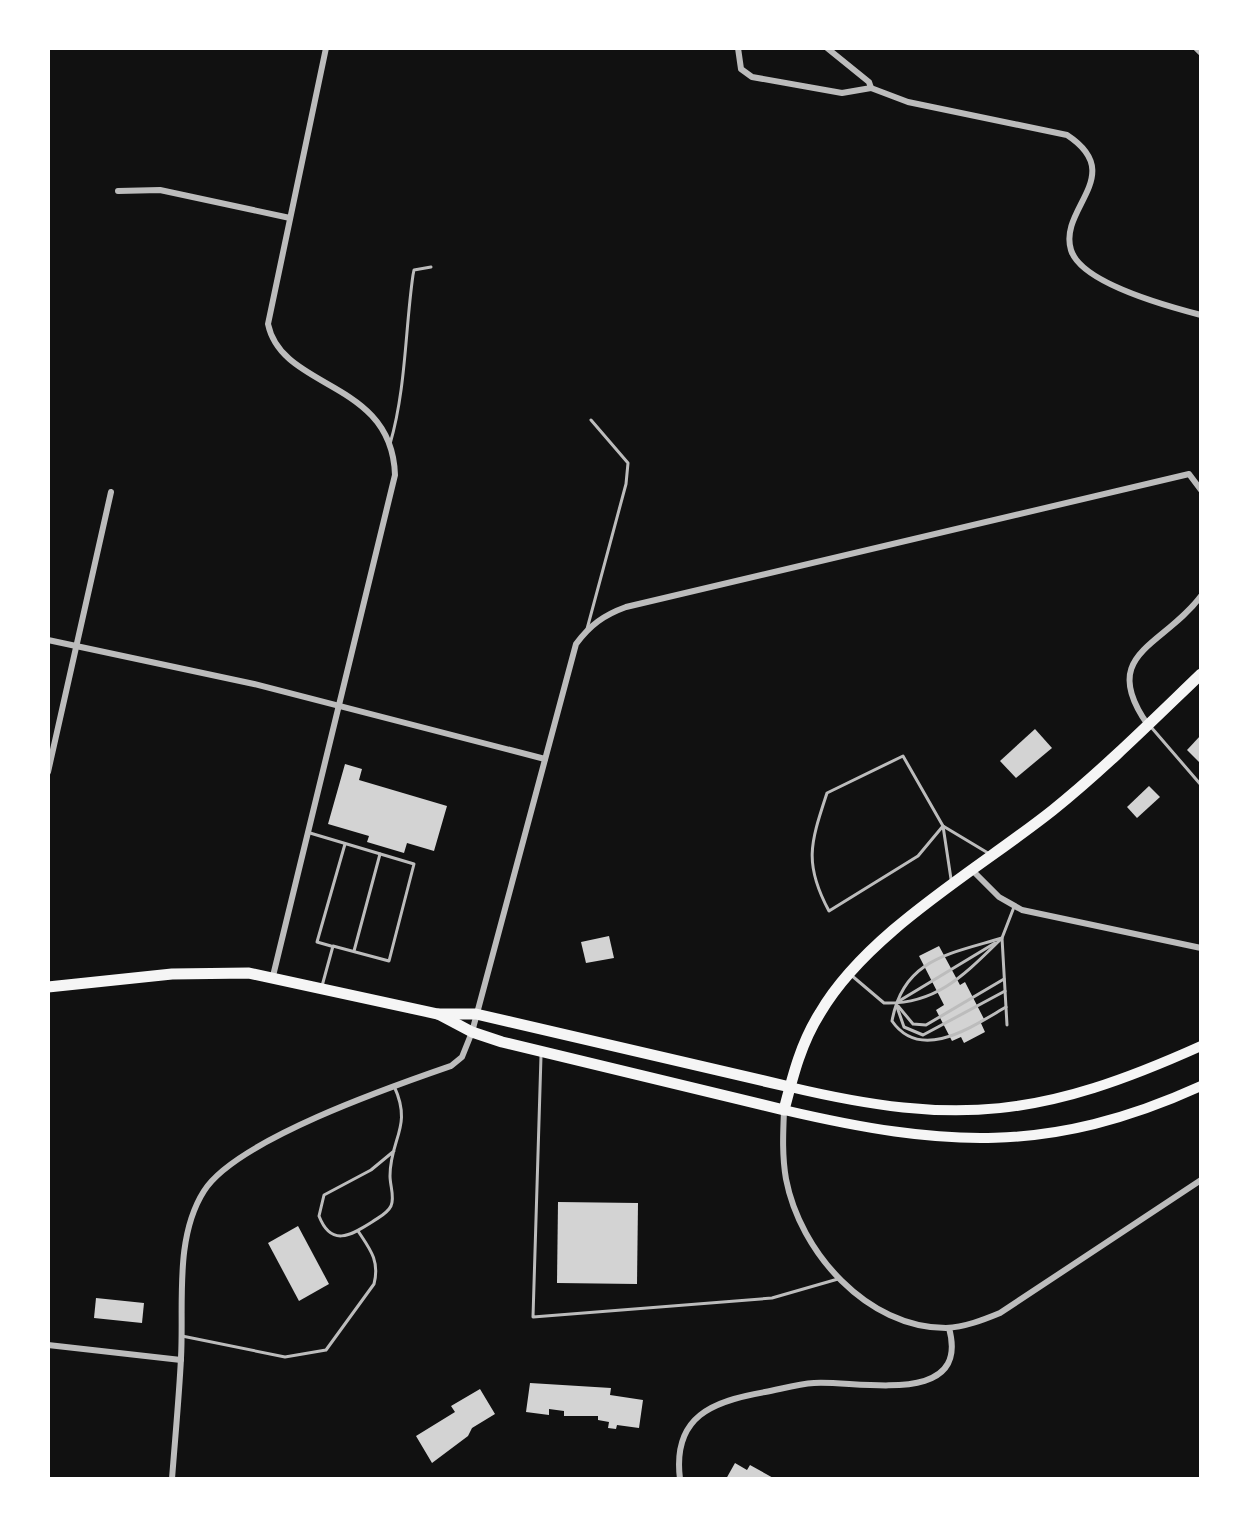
<svg xmlns="http://www.w3.org/2000/svg" width="1249" height="1527" font-family="'Sofia Sans Condensed',sans-serif">
<rect width="100%" height="100%" fill="#111"/>
<g fill="#d3d3d3">
<path d="M 1035,729 L 1052,748 L 1016,778 L 1000,761 Z"/>
<path d="M 1201,735 L 1201,764 L 1187,750 Z"/>
<path d="M 345,764 L 362,769 L 359,780 L 447,806 L 434,851 L 407,843 L 404,853 L 367,842 L 369,836 L 328,824 Z"/>
<path d="M 1149,786 L 1160,797 L 1137,818 L 1127,807 Z"/>
<path d="M 609,936 L 614,958 L 586,963 L 581,942 Z"/>
<path d="M 939,946 L 960,985 L 965,982 L 984,1019 L 980,1021 L 985,1032 L 964,1043 L 961,1037 L 952,1041 L 936,1010 L 944,1005 L 919,956 Z"/>
<path d="M 558,1202 L 638,1203 L 637,1284 L 557,1283 Z"/>
<path d="M 298,1226 L 329,1284 L 299,1301 L 268,1243 Z"/>
<path d="M 96,1298 L 144,1303 L 142,1323 L 94,1318 Z"/>
<path d="M 530,1383 L 611,1388 L 610,1395 L 643,1400 L 639,1428 L 617,1425 L 616,1429 L 608,1428 L 609,1422 L 598,1420 L 598,1416 L 564,1416 L 564,1411 L 549,1409 L 549,1415 L 526,1412 Z"/>
<path d="M 480,1389 L 495,1414 L 472,1428 L 468,1436 L 432,1463 L 416,1436 L 455,1412 L 451,1406 Z"/>
<path d="M 735,1463 L 747,1470 L 750,1465 L 775,1479 L 726,1479 Z"/>
</g>
<g fill="none" stroke-linecap="round" stroke-linejoin="round">
<g stroke="#bcbcbc" stroke-width="3">
<path d="M 390,444 C 406,389 405,331 413,275 L 414,270 L 431,267"/>
<path d="M 587,629 L 626,484 L 628,463 L 591,420"/>
<path d="M 1151,727 L 1201,785"/>
<path d="M 943,826 L 918,856 L 829,911 C 803,863 811,842 827,793 L 903,756 L 943,826 L 951,879"/>
<path d="M 943,826 L 988,853"/>
<path d="M 310,833 L 414,864 L 389,961 L 333,946 L 322,986"/>
<path d="M 1002,938 C 949,954 903,959 892,1021 C 921,1063 973,1026 1006,1007"/>
<path d="M 331,946 L 317,942 L 345,844"/>
<path d="M 354,951 L 380,854"/>
<path d="M 851,975 L 884,1003 C 936,1005 965,974 1000,940"/>
<path d="M 899,1001 L 995,943"/>
<path d="M 898,1006 L 913,1024 L 926,1025 L 1004,979"/>
<path d="M 897,1007 L 904,1027 L 923,1035 L 1005,991"/>
<path d="M 1007,1025 L 1002,938 L 1014,907"/>
<path d="M 541,1056 L 533,1317 L 772,1298 L 838,1279"/>
<path d="M 394,1086 C 413,1127 390,1138 390,1176 C 390,1186 395,1197 391,1206 C 387,1214 379,1217 372,1222 C 350,1236 331,1247 319,1216 L 324,1195 L 371,1170 L 394,1151"/>
<path d="M 182,1336 L 285,1357 L 326,1350 L 374,1284 C 380,1261 370,1249 358,1231"/>
</g>
<g stroke="#bcbcbc" stroke-width="6">
<path d="M 738,48 L 741,69 L 752,77 L 842,93 L 871,88 L 869,82 L 827,48"/>
<path d="M 1196,48 L 1201,53"/>
<path d="M 871,88 L 908,102 L 1067,135 C 1128,175 1058,208 1071,250 C 1081,283 1170,307 1201,315"/>
<path d="M 118,191 L 160,190 L 290,218"/>
<path d="M 48,640 L 254,684 L 545,759"/>
<path d="M 1148,725 C 1097,653 1163,647 1201,596"/>
<path d="M 48,772 L 111,492"/>
<path d="M 973,871 L 999,897 L 1022,910 L 1201,948"/>
<path d="M 273,976 L 395,475 C 392,379 282,391 268,324 L 326,48"/>
<path d="M 784,1111 C 783,1134 782,1156 786,1179 C 800,1252 867,1328 946,1328 C 965,1327 983,1320 1000,1313 L 1201,1180"/>
<path d="M 48,1345 L 181,1360"/>
<path d="M 172,1479 C 175,1439 179,1398 181,1358 C 184,1305 174,1238 204,1191 C 236,1140 393,1086 451,1066 L 462,1057 L 472,1032 L 576,644 C 590,625 604,615 626,607 L 1189,474 L 1201,490"/>
<path d="M 680,1479 C 672,1416 713,1401 765,1392 C 781,1389 798,1384 814,1383 C 858,1380 971,1408 949,1328"/>
</g>
<g stroke="#f5f5f5" stroke-width="10">
<path d="M 790,1087 C 959,1127 1043,1117 1201,1046"/>
<path d="M 784,1110 C 943,1147 1049,1155 1201,1086"/>
</g>
<g stroke="#f5f5f5" stroke-width="11">
<path d="M 48,987 L 172,974 L 249,973 L 438,1014 L 476,1014 L 790,1087"/>
<path d="M 438,1014 L 472,1032 L 502,1042 L 784,1110 C 793,1075 801,1043 820,1013 C 867,932 979,869 1053,810 C 1105,768 1153,720 1201,674"/>
</g>
</g>
<rect width="1249" height="1527" fill="none" stroke="#ffffff" stroke-width="100"/>
</svg>
